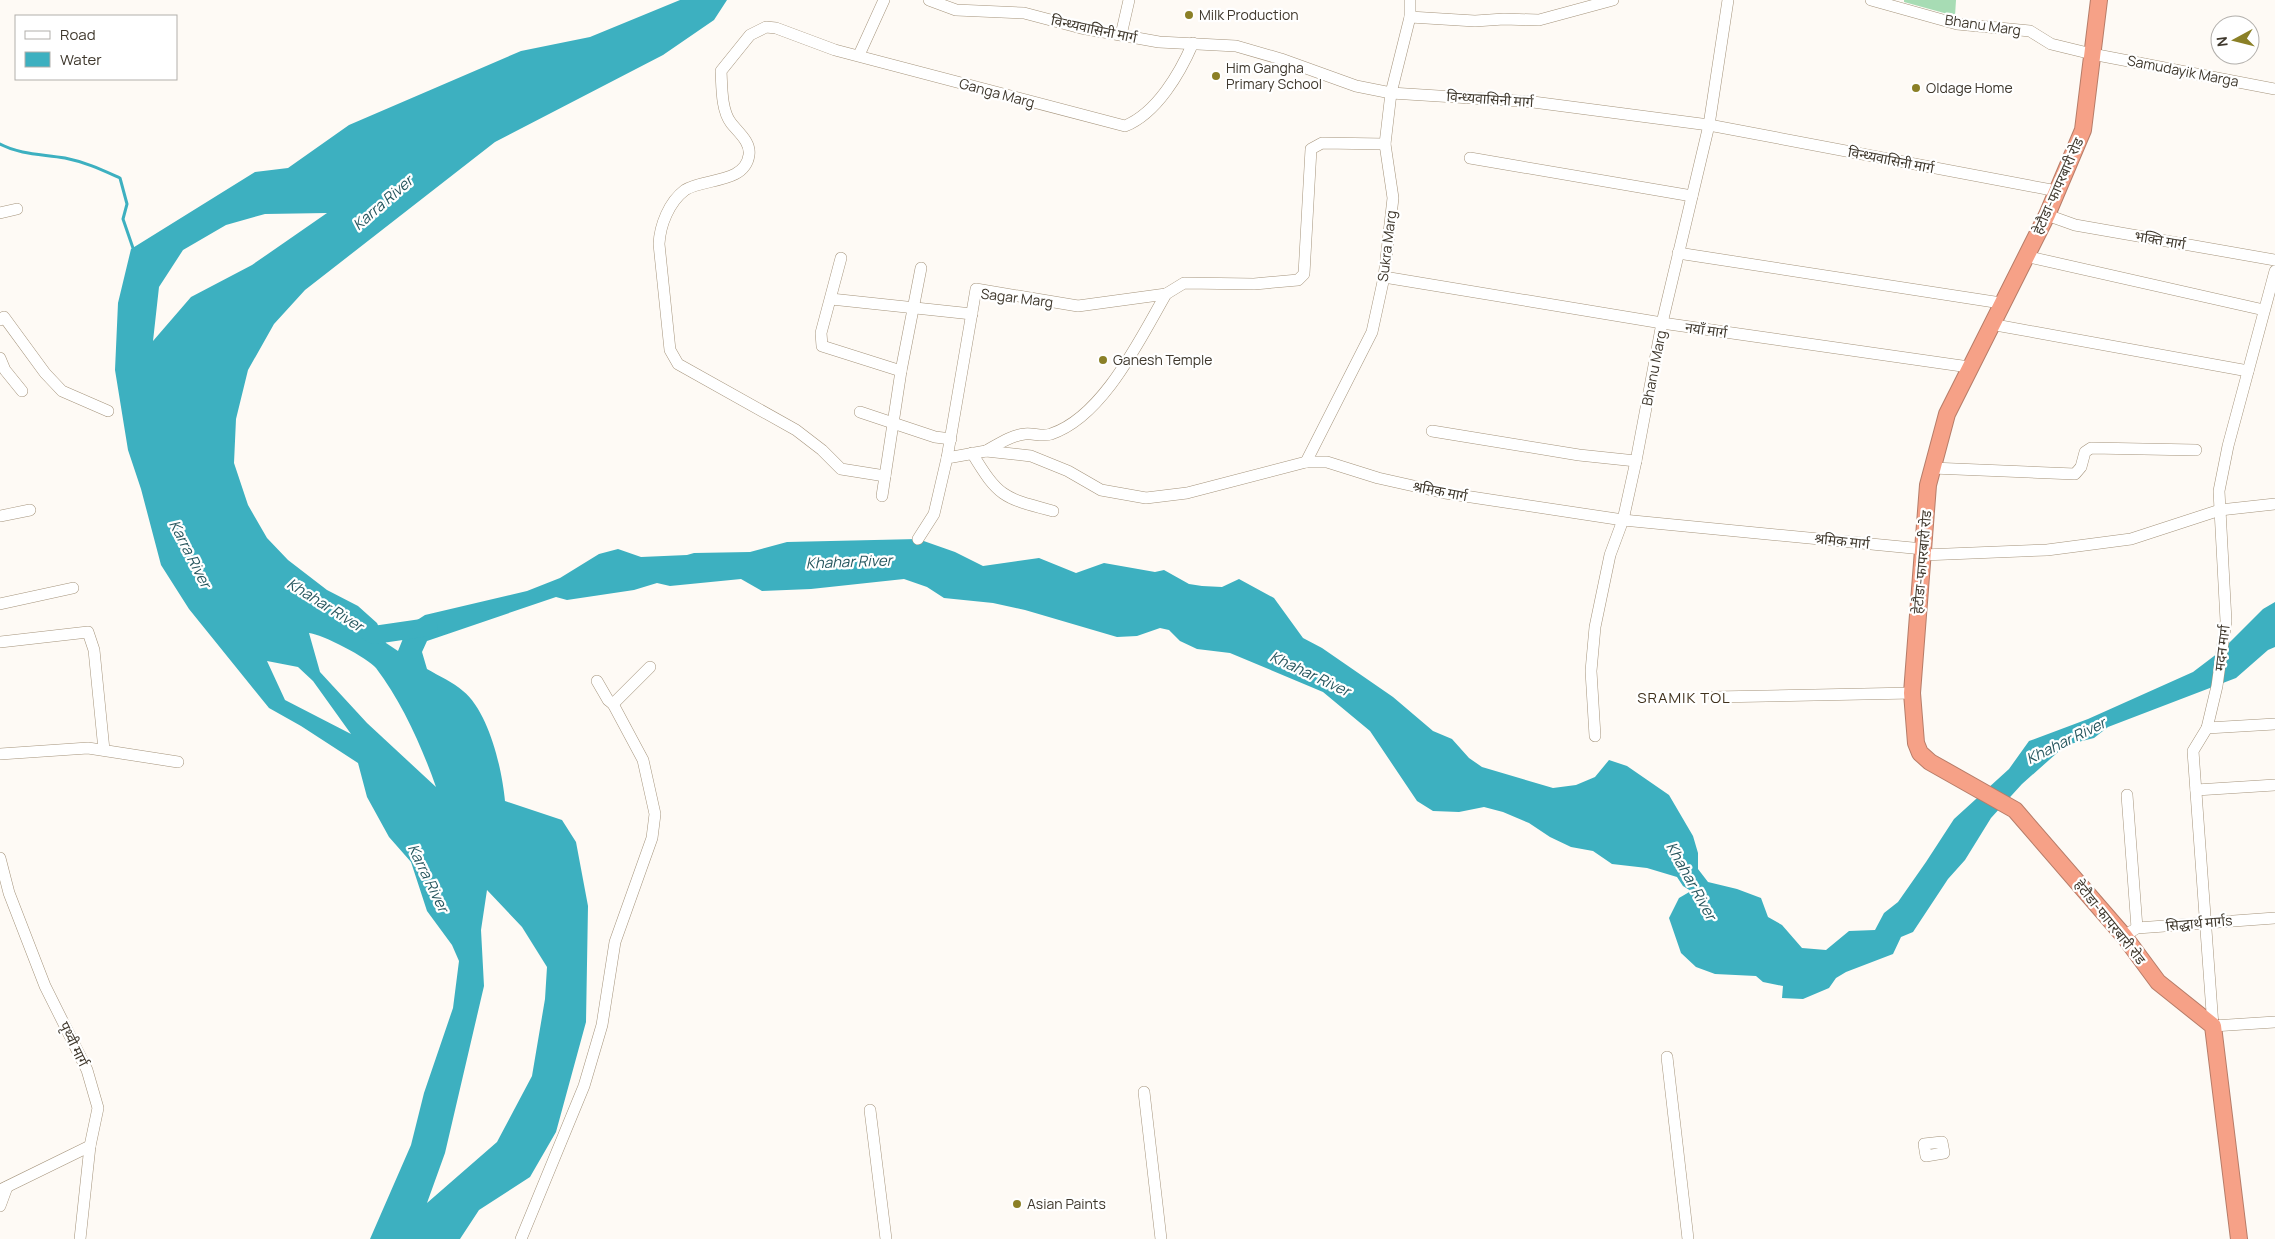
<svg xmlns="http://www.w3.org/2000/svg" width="2275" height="1239" font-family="Manrope,'Noto Sans Devanagari',sans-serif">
<rect width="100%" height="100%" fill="#fefaf5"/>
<path fill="#a7dcb4" d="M 1904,0 L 1956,0 L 1955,16 L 1904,2 Z"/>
<path fill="#3db0c0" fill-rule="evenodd" d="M 680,0 L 727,0 L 714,20 L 663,55 L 495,142 L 305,290 L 274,324 L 248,370 L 236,419 L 234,463 L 248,505 L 267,538 L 288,560 L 327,590 L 358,606 L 377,623 L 386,643 L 398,651 L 408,626 L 425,615 L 527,591 L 560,578 L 599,554 L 618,549 L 641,557 L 687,555 L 694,553 L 750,552 L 787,542 L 918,539 L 955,552 L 983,566 L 1039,558 L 1076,573 L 1104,563 L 1155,572 L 1164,570 L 1189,584 L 1202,586 L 1222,587 L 1239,579 L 1274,598 L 1303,638 L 1322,648 L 1393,697 L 1433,731 L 1452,739 L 1469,758 L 1482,767 L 1553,788 L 1576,785 L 1595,777 L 1609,760 L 1627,766 L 1669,795 L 1693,836 L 1698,853 L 1698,869 L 1708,882 L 1737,889 L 1761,898 L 1768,917 L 1782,925 L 1802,948 L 1826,950 L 1849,931 L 1875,930 L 1884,913 L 1898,902 L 1926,862 L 1954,819 L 2009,769 L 2029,741 L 2088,719 L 2193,672 L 2222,650 L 2263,609 L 2275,602 L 2275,647 L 2268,650 L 2236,678 L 2108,727 L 2094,738 L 2066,745 L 2022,784 L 1991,818 L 1965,860 L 1948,879 L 1913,932 L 1901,937 L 1893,954 L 1846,972 L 1836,978 L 1829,988 L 1803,999 L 1782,998 L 1783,986 L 1763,982 L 1756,976 L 1715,974 L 1696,967 L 1681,953 L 1669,918 L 1679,898 L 1691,891 L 1683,886 L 1677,877 L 1647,868 L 1612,864 L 1593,851 L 1571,847 L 1550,837 L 1529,823 L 1503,812 L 1484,807 L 1459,812 L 1433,811 L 1417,801 L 1370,731 L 1323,692 L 1230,653 L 1197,649 L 1180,641 L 1169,630 L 1160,628 L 1137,636 L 1117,637 L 1025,610 L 993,603 L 944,598 L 927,587 L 904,579 L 811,589 L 762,591 L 741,579 L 670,586 L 657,583 L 634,590 L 567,600 L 556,597 L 427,641 L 422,652 L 427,669 C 439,676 453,682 463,691 C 489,712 502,769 505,801 L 562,820 L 576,842 L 588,906 L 586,1022 L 556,1132 L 530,1177 L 479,1210 L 460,1239 L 370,1239 L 411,1145 L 424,1093 L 453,1008 L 459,961 L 452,945 L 427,911 L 411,862 L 389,837 L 367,797 L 358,763 L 301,726 L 269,708 L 189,609 L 161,565 L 141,489 L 128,450 L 115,370 L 118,303 L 131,249 L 255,172 L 288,168 L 349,125 L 521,51 L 590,37 ZM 327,213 L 252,265 L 191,297 L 153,341 L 159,287 L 183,250 L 226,225 L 265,214 ZM 309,633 C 322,634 368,658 376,668 C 402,702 422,747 436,787 L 367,723 L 320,672 ZM 267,661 L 298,667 L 313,681 L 351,734 L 285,700 ZM 487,890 L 522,927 L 547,967 L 545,999 L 532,1076 L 497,1142 L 427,1203 L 445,1153 L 484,986 L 481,930 Z"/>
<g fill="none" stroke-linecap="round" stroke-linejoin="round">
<path stroke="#3db0c0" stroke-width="3" d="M 0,144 C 21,155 42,154 65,158 C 85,162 102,170 120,178 L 127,204 L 123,219 L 134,251"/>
<path stroke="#3db0c0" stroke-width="18" d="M 361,627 L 374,635 L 429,627"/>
<g stroke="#a5947c" stroke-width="12">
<g id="minor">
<path d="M 929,0 L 956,10 L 1024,13 L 1081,28 L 1159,42 L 1236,46 L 1281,59 L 1356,86 L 1391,93 L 1533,102 L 1709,125 L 2057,191"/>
<path d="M 1871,0 L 1957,24 L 2030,31 L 2051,44 L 2092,54 L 2275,89"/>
<path d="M 1410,17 L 1475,21 L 1504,19 L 1539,20 L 1613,0"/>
<path d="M 1121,35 L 1129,0"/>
<path d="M 859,55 L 884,0"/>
<path d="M 1470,158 L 1692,196"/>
<path d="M 0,213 L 17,209"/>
<path d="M 2047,215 L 2075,225 L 2275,260"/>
<path d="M 1678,253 L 2001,303"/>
<path d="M 2025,256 L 2264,310"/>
<path d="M 841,258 L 821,333 L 822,346 L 901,371"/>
<path d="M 2275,271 L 2228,446 L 2219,491 L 2226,621 L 2217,686 L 2207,728 L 2193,751 L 2213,1026 L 2275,1022"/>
<path d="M 1384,277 L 1662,323 L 1969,367"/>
<path d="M 831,299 L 972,314"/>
<path d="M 0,320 L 4,317 L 45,373 L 62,391 L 108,411"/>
<path d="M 1990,324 L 2248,371"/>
<path d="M 0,358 L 5,370 L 22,391"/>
<path d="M 860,412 L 935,437 L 951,439"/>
<path d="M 1432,431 L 1579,455 L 1636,461"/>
<path d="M 986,451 C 997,445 1011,435 1025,434 C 1033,433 1043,437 1051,434 C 1103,417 1140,339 1166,294 L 1184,283 L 1254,284 L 1298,280 L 1304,274 L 1311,149 L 1322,143 L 1385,144"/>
<path d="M 972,453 C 999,498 1004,498 1053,511"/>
<path d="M 947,458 L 976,289 L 1078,306 L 1166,294"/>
<path d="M 1306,462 L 1372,332 L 1384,277 L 1393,198 L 1385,144 L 1391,93 L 1410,17 L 1410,0"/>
<path d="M 1932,468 L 2075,474 L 2081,467 L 2085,452 L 2091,448 L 2196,450"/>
<path d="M 885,476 L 841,469 L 822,450 L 796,430 L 678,364 L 670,350 L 659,244 C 660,225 669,202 685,190 C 703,178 745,184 749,155 C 751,142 738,132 731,123 C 721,110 722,86 721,71 L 750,35 L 766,27 L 776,28 L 835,50 L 1125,126 C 1157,113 1180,73 1193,43"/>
<path d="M 882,496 L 901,371 L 921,268"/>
<path d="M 0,516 L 30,510"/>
<path d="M 918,539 L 934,514 L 947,458 L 986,451 L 1031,456 L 1068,471 L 1101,490 L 1146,498 L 1187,493 L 1306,462 L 1327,462 L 1378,478 L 1445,493 L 1623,520 L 1923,549"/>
<path d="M 1923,555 L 2047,550 L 2131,539 L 2220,510 L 2275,504"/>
<path d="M 0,604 L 73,588"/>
<path d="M 0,642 L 88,632 L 94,650 L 104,750"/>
<path d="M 1714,697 L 1912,693"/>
<path d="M 613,704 L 650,667"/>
<path d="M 2207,728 L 2275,724"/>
<path d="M 1595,736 L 1591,671 L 1595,627 L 1610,555 L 1623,520 L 1636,461 L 1662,323 L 1709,125 L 1728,0"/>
<path d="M 0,754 L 88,748 L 178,762"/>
<path d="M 2196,790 L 2275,785"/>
<path d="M 2127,795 L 2137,928"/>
<path d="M 0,858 L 9,893 L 45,986 L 87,1070 L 98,1108 L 90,1146 L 80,1239"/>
<path d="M 2124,936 L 2137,928 L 2275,918"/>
<path d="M 1667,1057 L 1688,1239"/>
<path d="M 1144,1092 L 1161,1239"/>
<path d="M 870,1110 L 886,1239"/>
<path d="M 1942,1142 L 1944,1153 L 1926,1156 L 1924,1144 Z"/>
<path d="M 0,1190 L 90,1146"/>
<path d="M 0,1206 L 7,1187"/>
<path d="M 521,1239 L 584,1086 L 602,1025 L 615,942 L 652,838 L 655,814 L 643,760 L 613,704 L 608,700 L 597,681"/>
</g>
</g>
<g stroke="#b67c68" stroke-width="18">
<path id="highway" d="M 2099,0 L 2083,130 L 2047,215 L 1947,414 L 1928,485 L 1912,693 L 1916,743 L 1920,753 L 1930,762 L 2015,810 L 2124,936 L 2158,982 L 2213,1026 L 2239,1239"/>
</g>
<use href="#minor" stroke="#fff" stroke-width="11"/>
<use href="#highway" stroke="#f6a187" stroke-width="16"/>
</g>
<g fill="#8b8027" stroke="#fff" stroke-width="2">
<circle cx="1189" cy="15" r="5"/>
<circle cx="1216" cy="76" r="5"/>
<circle cx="1916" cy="88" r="5"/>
<circle cx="1103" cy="360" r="5"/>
<circle cx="1017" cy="1204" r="5"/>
</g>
<g text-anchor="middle" stroke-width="4.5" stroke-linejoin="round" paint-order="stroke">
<g font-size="14" fill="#3f382d" stroke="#fff" text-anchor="start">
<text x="1199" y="20">Milk Production</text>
<text x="1226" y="73">Him Gangha<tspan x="1226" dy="16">Primary School</tspan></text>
<text x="1926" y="93">Oldage Home</text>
<text x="1113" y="365">Ganesh Temple</text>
<text x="1027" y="1209">Asian Paints</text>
</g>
<g font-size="14" fill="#3f382d" stroke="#fff">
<text transform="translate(1983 25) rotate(8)" y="5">Bhanu Marg</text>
<text transform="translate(1094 29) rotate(12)" y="5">विन्ध्यवासिनी मार्ग</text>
<text transform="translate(2183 71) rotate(11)" y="5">Samudayik Marga</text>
<text transform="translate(997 93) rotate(15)" y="5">Ganga Marg</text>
<text transform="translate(1490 99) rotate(4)" y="5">विन्ध्यवासिनी मार्ग</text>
<text transform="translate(1891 160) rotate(11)" y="5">विन्ध्यवासिनी मार्ग</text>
<text transform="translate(2058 186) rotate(-66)" y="5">हेटौडा-फापरबारी रोड</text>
<text transform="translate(2160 240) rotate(10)" y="5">भक्ति मार्ग</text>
<text transform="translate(1387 246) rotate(-83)" y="5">Sukra Marg</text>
<text transform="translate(1017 298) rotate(7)" y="5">Sagar Marg</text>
<text transform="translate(1706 330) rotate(8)" y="5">नयाँ मार्ग</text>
<text transform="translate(1654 368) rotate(-79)" y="5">Bhanu Marg</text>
<text transform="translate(1440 491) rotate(11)" y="5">श्रमिक मार्ग</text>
<text transform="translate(1842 541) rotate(6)" y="5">श्रमिक मार्ग</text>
<text transform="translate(1922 562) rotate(-85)" y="5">हेटौडा-फापरबारी रोड</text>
<text transform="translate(2222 648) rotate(-83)" y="5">मदन मार्ग</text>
<text transform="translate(2110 922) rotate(51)" y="5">हेटौडा-फापरबारी रोड</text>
<text transform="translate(2199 923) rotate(-5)" y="5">सिद्धार्थ मार्गs</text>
<text transform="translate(74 1044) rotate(64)" y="5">पृथ्वी मार्ग</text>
</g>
<g font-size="15" font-style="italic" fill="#27575f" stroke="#fff">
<text transform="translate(383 203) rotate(-41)" y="5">Karra River</text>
<text transform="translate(190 554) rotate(63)" y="5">Karra River</text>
<text transform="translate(849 562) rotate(-2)" y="5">Khahar River</text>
<text transform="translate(325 605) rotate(32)" y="5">Khahar River</text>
<text transform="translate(1310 674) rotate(25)" y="5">Khahar River</text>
<text transform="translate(2066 741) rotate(-26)" y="5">Khahar River</text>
<text transform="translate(428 878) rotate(64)" y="5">Karra River</text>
<text transform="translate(1691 881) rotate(61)" y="5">Khahar River</text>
</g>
<g font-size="15" letter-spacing="1" fill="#40311c" stroke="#fff">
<text x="1684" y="703">SRAMIK TOL</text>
</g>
</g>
<rect x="15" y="15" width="162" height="65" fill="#ffffff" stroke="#b2afab"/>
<rect x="25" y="31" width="25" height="8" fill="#ffffff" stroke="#b2afab"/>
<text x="60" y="40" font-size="15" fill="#3f382d">Road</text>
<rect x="25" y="52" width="25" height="15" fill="#3db0c0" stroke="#b2afab"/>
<text x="60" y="65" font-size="15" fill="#3f382d">Water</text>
<g transform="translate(2235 40) rotate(263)"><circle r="24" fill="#ffffff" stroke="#b2afab"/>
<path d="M0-4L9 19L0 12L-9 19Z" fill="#8b8027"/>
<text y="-8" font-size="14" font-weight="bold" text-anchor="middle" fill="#3f382d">N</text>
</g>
</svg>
